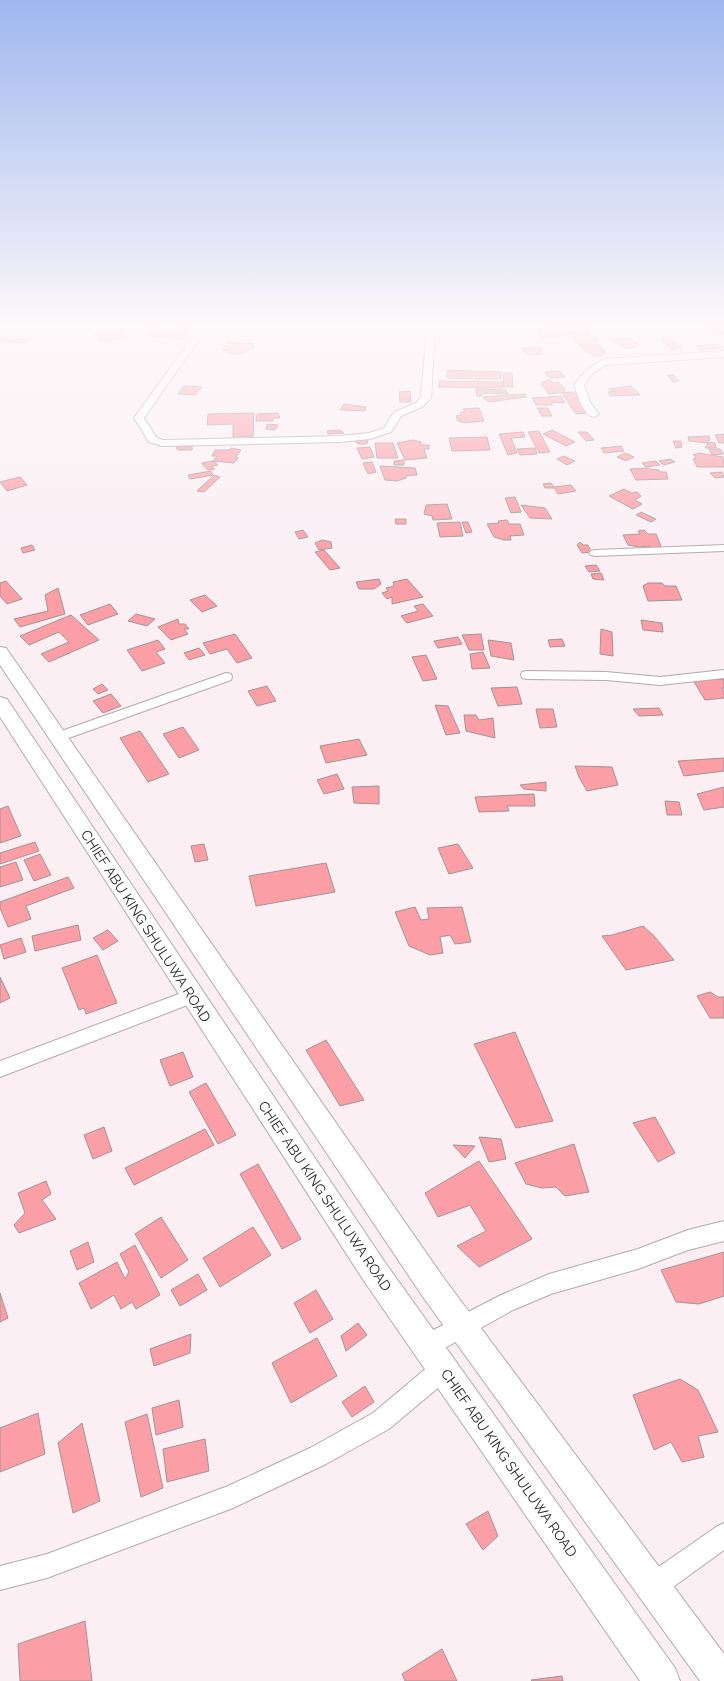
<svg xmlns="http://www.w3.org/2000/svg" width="724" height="1681" font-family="Raleway,sans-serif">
<rect width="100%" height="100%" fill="#fbeff4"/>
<g fill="#fb9ea6" stroke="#a09494">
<path d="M 101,328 L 122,328 L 128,337 L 101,342 L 94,334 L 102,331 Z"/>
<path d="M 158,328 L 191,328 L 183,339 L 149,336 L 152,330 Z"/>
<path d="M 707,328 L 724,328 L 724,334 L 717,335 Z"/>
<path d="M 587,329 L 590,334 L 578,335 L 574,330 Z"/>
<path d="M 572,330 L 575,334 L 556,336 L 553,331 Z"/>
<path d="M 537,332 L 551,332 L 555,337 L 541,338 Z"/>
<path d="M 589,335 L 592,338 L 597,338 L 599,341 L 594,341 L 596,344 L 579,345 L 572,336 Z"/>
<path d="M 1,338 L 29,340 L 26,343 L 0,341 Z"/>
<path d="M 626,338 L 632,339 L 638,344 L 633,344 L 636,347 L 626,349 L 622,345 L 619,345 L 612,340 Z"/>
<path d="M 669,338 L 682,348 L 672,350 L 660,339 Z"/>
<path d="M 228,342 L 254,344 L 253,345 L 255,346 L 240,354 L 228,353 L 230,351 L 222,350 Z"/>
<path d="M 592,344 L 599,345 L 606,353 L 602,353 L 604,355 L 593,356 L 590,352 L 586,352 L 580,346 Z"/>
<path d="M 717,344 L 722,348 L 700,350 L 696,346 Z"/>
<path d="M 540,347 L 543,354 L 527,355 L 522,348 Z"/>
<path d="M 447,370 L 473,371 L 473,379 L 447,378 Z"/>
<path d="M 475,371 L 501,372 L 501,379 L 475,379 Z"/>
<path d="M 550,371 L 560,371 L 565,377 L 551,378 L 545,373 Z"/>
<path d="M 503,373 L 512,373 L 513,387 L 504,387 Z"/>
<path d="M 667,375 L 674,375 L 679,381 L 673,382 Z"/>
<path d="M 550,380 L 553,383 L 558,382 L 565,389 L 563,390 L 565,392 L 549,394 L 541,384 L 542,382 Z"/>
<path d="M 439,381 L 503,382 L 503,388 L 439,387 Z"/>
<path d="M 184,386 L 202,387 L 195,395 L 178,394 Z"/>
<path d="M 631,386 L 640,395 L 610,396 L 608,392 L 615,391 L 609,389 Z"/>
<path d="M 476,389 L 506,390 L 508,394 L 482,393 L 482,396 L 477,396 Z"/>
<path d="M 410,391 L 411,402 L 400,402 L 399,392 Z"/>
<path d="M 574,392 L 588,413 L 576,414 L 562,393 Z"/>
<path d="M 525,394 L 526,397 L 488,402 L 483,397 Z"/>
<path d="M 561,396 L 565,403 L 552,402 L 552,405 L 536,405 L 532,398 Z"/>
<path d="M 344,404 L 366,407 L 365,411 L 340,410 Z"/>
<path d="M 479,408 L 484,421 L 465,423 L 458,421 L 456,416 L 461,415 L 460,413 L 465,411 L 463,409 Z"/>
<path d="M 537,408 L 548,408 L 552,416 L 542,416 Z"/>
<path d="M 254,413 L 253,436 L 233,437 L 233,424 L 207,425 L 208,414 Z"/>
<path d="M 278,413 L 280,418 L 273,418 L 273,421 L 256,421 L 257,414 Z"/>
<path d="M 267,424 L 278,425 L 275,430 L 266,429 Z"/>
<path d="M 340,430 L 344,433 L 328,434 L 327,431 Z"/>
<path d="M 552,430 L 575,442 L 566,446 L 543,434 Z"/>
<path d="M 539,431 L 550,452 L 539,453 L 528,432 Z"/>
<path d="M 523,432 L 525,437 L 511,438 L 517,453 L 508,455 L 499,434 Z"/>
<path d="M 578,432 L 587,432 L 594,440 L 586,441 Z"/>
<path d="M 724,434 L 724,443 L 719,443 L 715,435 Z"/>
<path d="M 709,436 L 710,440 L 707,441 L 708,443 L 689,441 L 688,437 Z"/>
<path d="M 487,437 L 490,450 L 452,451 L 449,438 Z"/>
<path d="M 368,439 L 367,444 L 358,444 L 354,440 Z"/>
<path d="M 413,440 L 421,442 L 421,445 L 429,445 L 429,449 L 424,449 L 427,458 L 405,460 L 397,443 Z"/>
<path d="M 673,441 L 681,441 L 682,447 L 676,448 Z"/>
<path d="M 709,442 L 715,443 L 716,448 L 705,448 Z"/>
<path d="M 375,443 L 393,443 L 398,458 L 377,458 Z"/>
<path d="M 180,446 L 192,447 L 192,450 L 178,450 L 176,448 Z"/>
<path d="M 621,446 L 624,451 L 604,453 L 601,448 Z"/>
<path d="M 370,447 L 374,457 L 362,459 L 357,448 Z"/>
<path d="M 231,448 L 241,450 L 236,457 L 238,458 L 234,463 L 213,461 L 217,456 L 212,456 L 215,450 L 229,450 Z"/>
<path d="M 535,448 L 537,454 L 520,455 L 517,449 Z"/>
<path d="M 709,449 L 720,449 L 724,454 L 712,455 Z"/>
<path d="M 625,453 L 634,457 L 626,461 L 617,457 Z"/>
<path d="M 698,453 L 723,457 L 724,467 L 697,467 L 693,459 L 696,458 L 693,454 L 696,455 Z"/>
<path d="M 564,456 L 575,461 L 567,465 L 557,459 Z"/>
<path d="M 670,459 L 675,462 L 664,465 L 659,461 Z"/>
<path d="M 404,460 L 404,465 L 394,465 L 394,461 Z"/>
<path d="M 213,461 L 218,465 L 212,466 L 215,469 L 208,470 L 203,465 L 202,463 Z"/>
<path d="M 656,461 L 660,465 L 646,467 L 642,463 Z"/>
<path d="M 372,462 L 376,472 L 368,474 L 363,463 Z"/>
<path d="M 380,466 L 415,468 L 417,475 L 406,476 L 406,478 L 397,481 L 385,480 Z"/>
<path d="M 648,468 L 650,469 L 659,470 L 660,472 L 666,472 L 668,479 L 636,480 L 630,469 Z"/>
<path d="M 211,471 L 213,475 L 190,479 L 188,475 Z"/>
<path d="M 722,472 L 724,477 L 715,478 L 710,473 Z"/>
<path d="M 214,475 L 220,477 L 204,492 L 197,491 Z"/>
<path d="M 20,477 L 27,485 L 7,491 L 0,482 Z"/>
<path d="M 551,483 L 554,487 L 571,485 L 576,491 L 558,494 L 554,488 L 545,488 L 543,484 Z"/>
<path d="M 624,489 L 632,493 L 637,492 L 641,496 L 635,500 L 642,504 L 633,509 L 609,496 Z"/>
<path d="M 515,497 L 521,512 L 511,513 L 505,498 Z"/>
<path d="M 447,504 L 452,519 L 433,520 L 432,516 L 424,514 L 426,505 Z"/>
<path d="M 521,505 L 545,508 L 552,519 L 530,518 Z"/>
<path d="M 641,512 L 656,519 L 651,522 L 636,515 Z"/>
<path d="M 395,519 L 406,519 L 406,524 L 396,524 Z"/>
<path d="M 507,520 L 509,524 L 520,524 L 524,535 L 510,536 L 511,540 L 504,540 L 494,537 L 487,524 L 499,523 L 498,521 Z"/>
<path d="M 460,522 L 463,536 L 440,537 L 437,523 Z"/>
<path d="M 462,522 L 468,522 L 472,532 L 466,533 Z"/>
<path d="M 303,530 L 308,537 L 299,539 L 295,532 Z"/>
<path d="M 644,530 L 648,534 L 656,534 L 661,546 L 658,548 L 650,548 L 649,546 L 639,547 L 628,545 L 623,535 L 640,534 L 638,531 Z"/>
<path d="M 322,540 L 331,542 L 332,548 L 319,550 L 315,543 Z"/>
<path d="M 580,542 L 583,545 L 588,545 L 591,552 L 582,553 L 577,545 Z"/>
<path d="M 32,545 L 35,550 L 23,553 L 21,548 Z"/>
<path d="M 324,550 L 340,568 L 330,570 L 315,552 Z"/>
<path d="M 596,565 L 600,571 L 589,572 L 585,566 Z"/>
<path d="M 601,573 L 604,580 L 593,579 L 591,574 Z"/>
<path d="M 379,579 L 381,584 L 374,589 L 359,589 L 356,582 Z"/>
<path d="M 407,579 L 423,597 L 392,604 L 392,597 L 387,599 L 382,593 L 388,591 L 386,588 L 394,586 L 393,582 Z"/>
<path d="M 6,581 L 22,599 L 7,604 L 0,596 L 0,583 Z"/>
<path d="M 648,583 L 662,583 L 665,586 L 676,586 L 682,600 L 648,601 L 643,586 Z"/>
<path d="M 58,588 L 65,614 L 20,627 L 14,619 L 48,611 L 45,595 Z"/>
<path d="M 205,595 L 217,606 L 202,612 L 190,600 Z"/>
<path d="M 110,604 L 118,614 L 88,625 L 80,615 Z"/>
<path d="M 423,604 L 433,616 L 407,623 L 401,616 L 418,611 L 414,606 Z"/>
<path d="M 136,614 L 155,619 L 147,626 L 128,621 Z"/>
<path d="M 71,615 L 99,640 L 49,662 L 41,654 L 69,642 L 59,632 L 29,645 L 20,636 Z"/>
<path d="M 178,619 L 179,624 L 185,624 L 189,629 L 184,629 L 188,634 L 171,640 L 158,627 Z"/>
<path d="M 641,620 L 662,623 L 663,632 L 643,630 Z"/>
<path d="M 601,629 L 612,632 L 613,656 L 600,654 Z"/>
<path d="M 235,634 L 252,658 L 237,663 L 227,649 L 210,654 L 203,643 Z"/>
<path d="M 481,634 L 484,650 L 469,650 L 462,635 Z"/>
<path d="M 458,637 L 462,644 L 438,648 L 434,641 Z"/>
<path d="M 562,639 L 565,646 L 550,647 L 548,640 Z"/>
<path d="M 158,640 L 165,649 L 156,652 L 165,663 L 142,671 L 127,650 Z"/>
<path d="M 488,640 L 511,643 L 514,660 L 491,656 Z"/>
<path d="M 199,648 L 205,655 L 189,660 L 184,653 Z"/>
<path d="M 483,652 L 490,668 L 472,669 L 470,654 Z"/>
<path d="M 426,655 L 437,679 L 423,681 L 412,657 Z"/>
<path d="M 724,679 L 724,688 L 722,688 L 724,691 L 724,698 L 705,700 L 693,680 Z"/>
<path d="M 102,684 L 108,690 L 98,694 L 93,689 Z"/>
<path d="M 267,686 L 276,701 L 257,706 L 248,691 Z"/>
<path d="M 517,687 L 522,704 L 498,706 L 491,688 Z"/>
<path d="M 111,694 L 121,706 L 103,713 L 93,701 Z"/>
<path d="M 435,705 L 448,706 L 460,733 L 446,735 Z"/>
<path d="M 659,708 L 663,715 L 639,716 L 633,709 Z"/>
<path d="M 536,709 L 553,709 L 557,727 L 540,728 Z"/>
<path d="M 464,715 L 476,715 L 479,720 L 493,718 L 495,738 L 466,731 Z"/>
<path d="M 183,727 L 199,750 L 179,758 L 163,734 Z"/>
<path d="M 140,731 L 169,774 L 148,782 L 120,738 Z"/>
<path d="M 359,739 L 367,755 L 326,763 L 320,746 Z"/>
<path d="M 724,758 L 724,771 L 684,776 L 678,761 Z"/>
<path d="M 575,766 L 612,767 L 618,785 L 587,791 L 579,777 Z"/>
<path d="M 337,774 L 344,789 L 324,794 L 317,780 Z"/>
<path d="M 546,782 L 546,791 L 524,789 L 520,785 Z"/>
<path d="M 379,786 L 379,804 L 354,803 L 352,787 Z"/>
<path d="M 724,787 L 724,807 L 704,810 L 697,794 Z"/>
<path d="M 534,794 L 535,806 L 507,806 L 509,811 L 479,812 L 475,797 Z"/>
<path d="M 665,801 L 679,802 L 682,815 L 667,815 Z"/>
<path d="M 8,806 L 21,836 L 0,843 L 0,809 Z"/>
<path d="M 35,842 L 39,851 L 0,864 L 0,853 Z"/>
<path d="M 204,844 L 208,860 L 195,862 L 191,846 Z"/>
<path d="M 458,844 L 473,868 L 449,874 L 438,848 Z"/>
<path d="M 40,854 L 51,875 L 34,881 L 24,860 Z"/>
<path d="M 16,862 L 23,880 L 0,887 L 0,867 Z"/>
<path d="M 326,863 L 335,892 L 256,906 L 249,876 Z"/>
<path d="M 68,877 L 74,888 L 26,906 L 31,919 L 8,927 L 0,908 L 0,902 Z"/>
<path d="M 415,907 L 421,920 L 429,919 L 427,908 L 462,907 L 471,942 L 455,944 L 450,935 L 440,937 L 443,953 L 430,955 L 409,946 L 395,912 Z"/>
<path d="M 78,925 L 81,940 L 35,951 L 32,936 Z"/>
<path d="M 643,926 L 654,936 L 674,960 L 626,970 L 602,936 L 612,935 Z"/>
<path d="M 108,930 L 118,941 L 103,950 L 93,938 Z"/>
<path d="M 21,938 L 26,952 L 4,959 L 0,945 Z"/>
<path d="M 97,955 L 117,1003 L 86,1014 L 84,1008 L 79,1010 L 62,968 Z"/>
<path d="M 0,977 L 10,998 L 0,1003 Z"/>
<path d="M 710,992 L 718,997 L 724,997 L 724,1018 L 710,1018 L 697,996 Z"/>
<path d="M 515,1032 L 553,1121 L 516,1128 L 474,1044 Z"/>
<path d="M 326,1040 L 364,1100 L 340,1106 L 306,1050 Z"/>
<path d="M 183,1052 L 193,1077 L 170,1086 L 160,1060 Z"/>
<path d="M 206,1083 L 236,1135 L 218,1144 L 189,1092 Z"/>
<path d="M 655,1117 L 675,1153 L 658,1162 L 633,1123 Z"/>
<path d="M 104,1127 L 112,1151 L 93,1159 L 84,1135 Z"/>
<path d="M 205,1129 L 214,1145 L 134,1185 L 125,1168 Z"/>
<path d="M 479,1137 L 501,1139 L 506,1159 L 489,1162 Z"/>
<path d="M 574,1144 L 589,1192 L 565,1196 L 556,1187 L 542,1188 L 526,1184 L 515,1163 Z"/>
<path d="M 453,1145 L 475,1146 L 465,1158 Z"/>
<path d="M 479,1161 L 532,1239 L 479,1267 L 457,1246 L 486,1231 L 470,1205 L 438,1217 L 425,1193 Z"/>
<path d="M 258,1164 L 301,1239 L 282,1249 L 240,1174 Z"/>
<path d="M 46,1181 L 51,1194 L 42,1200 L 56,1219 L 19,1233 L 14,1225 L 25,1213 L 18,1193 Z"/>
<path d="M 161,1217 L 188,1260 L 161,1278 L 135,1234 Z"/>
<path d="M 253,1227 L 271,1255 L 220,1287 L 203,1258 Z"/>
<path d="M 88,1242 L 94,1262 L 77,1270 L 70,1251 Z"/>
<path d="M 135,1245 L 160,1295 L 136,1309 L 132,1302 L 121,1309 L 114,1295 L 91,1309 L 79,1283 L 117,1262 L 125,1279 L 129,1272 L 120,1254 Z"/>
<path d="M 724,1252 L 724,1296 L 699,1304 L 676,1302 L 661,1270 Z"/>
<path d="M 198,1274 L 207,1290 L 180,1306 L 171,1290 Z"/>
<path d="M 316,1290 L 333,1319 L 310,1333 L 294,1303 Z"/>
<path d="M 0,1293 L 8,1318 L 0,1322 Z"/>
<path d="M 358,1323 L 367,1335 L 346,1351 L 341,1336 Z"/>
<path d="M 191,1334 L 190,1353 L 154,1366 L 150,1349 Z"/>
<path d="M 317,1338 L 337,1376 L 291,1403 L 272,1363 Z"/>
<path d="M 680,1379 L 698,1390 L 718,1432 L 698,1436 L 704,1457 L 682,1462 L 671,1442 L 654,1450 L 633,1395 Z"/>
<path d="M 365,1386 L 374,1402 L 352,1417 L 342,1402 Z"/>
<path d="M 179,1400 L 183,1427 L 156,1435 L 152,1408 Z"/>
<path d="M 38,1413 L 45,1454 L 0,1472 L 0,1428 Z"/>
<path d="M 147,1414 L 163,1488 L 141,1497 L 125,1422 Z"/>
<path d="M 82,1423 L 100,1501 L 73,1513 L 58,1443 Z"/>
<path d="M 205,1439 L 209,1471 L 167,1482 L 163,1449 Z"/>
<path d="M 488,1511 L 498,1536 L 483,1550 L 466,1524 Z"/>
<path d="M 85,1621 L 92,1681 L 20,1681 L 18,1644 Z"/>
<path d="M 442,1649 L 457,1681 L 405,1681 L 402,1674 Z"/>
<path d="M 562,1676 L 563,1681 L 532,1681 L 531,1680 Z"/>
</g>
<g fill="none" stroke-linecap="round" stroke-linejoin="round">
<g stroke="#b4a8ad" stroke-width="2">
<g id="street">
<path d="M 199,328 L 207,328 L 144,418 L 157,438 L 163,440 L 340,436 L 369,433 L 384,428 L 394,412 L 416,403 L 421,397 L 427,328 L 435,328 L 431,398 L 422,407 L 401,416 L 391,432 L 370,439 L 340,442 L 162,446 L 149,442 L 134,418 Z"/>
<path d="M 724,351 L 724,357 L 606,365 L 592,374 L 584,385 L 590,402 L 599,414 L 594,417 C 582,414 578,395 574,385 L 586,370 L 604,359 Z"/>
<path d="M 724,545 L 724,551 L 595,556 L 591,555 L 589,553 L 591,551 L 595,550 Z"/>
<path d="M 724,670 L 724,678 L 660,685 L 606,680 L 527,679 L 522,678 L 521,675 L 522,672 L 527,671 L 606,672 L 660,677 Z"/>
<path d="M 226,673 L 231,674 L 232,677 L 231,680 L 63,740 L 58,741 L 53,740 L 51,737 L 53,734 Z"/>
<path d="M 192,989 L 198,991 L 200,996 L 198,1001 L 0,1077 L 0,1061 Z"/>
<path d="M 724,1221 L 724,1241 L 688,1250 L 638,1269 L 551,1294 L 513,1310 L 434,1354 L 426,1357 L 418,1354 L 415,1346 L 418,1338 L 499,1296 L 549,1274 L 638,1249 L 688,1230 Z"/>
<path d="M 443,1358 L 451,1361 L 454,1369 L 451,1377 L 389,1429 L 326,1464 L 233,1508 L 47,1578 L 0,1590 L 0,1566 L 47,1554 L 228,1486 L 310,1448 L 373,1413 L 435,1361 Z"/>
<path d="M 724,1523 L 724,1550 L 662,1595 L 653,1598 L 644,1595 L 641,1586 L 644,1577 L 716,1527 Z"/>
</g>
</g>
<g stroke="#b4a8ad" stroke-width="2">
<g id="secondary">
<path d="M 0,647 L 6,648 L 443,1277 L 724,1654 L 724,1681 L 700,1681 L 423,1297 L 0,665 Z"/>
<path d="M 0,697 L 7,699 L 384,1261 L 675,1668 L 680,1681 L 640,1681 L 364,1281 L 0,717 Z"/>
</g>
</g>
<use href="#street" fill="#fff" fill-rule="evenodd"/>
<use href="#secondary" fill="#fff" fill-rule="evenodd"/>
</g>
<linearGradient id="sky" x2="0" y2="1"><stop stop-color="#9fb7ef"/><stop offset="0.58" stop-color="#fdf8fa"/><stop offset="1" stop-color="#fdf8fa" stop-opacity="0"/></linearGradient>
<rect width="724" height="563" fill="url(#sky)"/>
<g text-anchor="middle" stroke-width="3" stroke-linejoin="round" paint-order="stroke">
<g font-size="14" fill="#201c1e" stroke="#fff">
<text transform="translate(146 926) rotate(57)" y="5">CHIEF ABU KING SHULUWA ROAD</text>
<text transform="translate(325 1196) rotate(56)" y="5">CHIEF ABU KING SHULUWA ROAD</text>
<text transform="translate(509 1463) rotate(55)" y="5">CHIEF ABU KING SHULUWA ROAD</text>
</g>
</g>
</svg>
